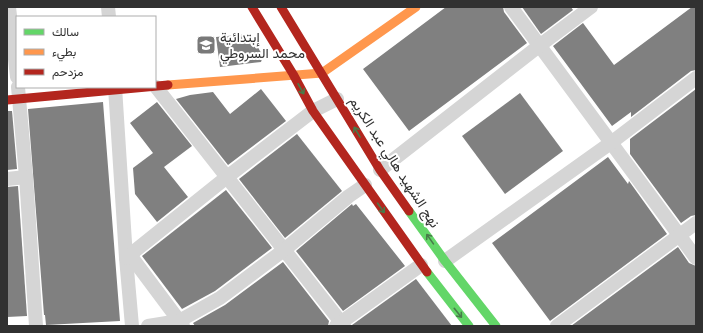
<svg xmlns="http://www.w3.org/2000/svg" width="703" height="333" font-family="'Fira Sans',Vazirmatn,sans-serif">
<rect width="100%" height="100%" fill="#fff"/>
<g fill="#808080">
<path d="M 446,7 L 503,7 L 504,12 L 527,43 L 409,131 L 363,69 Z"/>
<path d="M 522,7 L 571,7 L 573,10 L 541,34 Z"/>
<path d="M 692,7 L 696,7 L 696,70 L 691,71 L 631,117 L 631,112 L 612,126 L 553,46 L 583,23 L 614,65 Z"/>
<path d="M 250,34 L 263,56 L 261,62 L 220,67 L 216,37 Z"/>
<path d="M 261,89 L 286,121 L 228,165 L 176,99 L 190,95 L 213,92 L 230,114 Z"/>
<path d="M 696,89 L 696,215 L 691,216 L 681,223 L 630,154 L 630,139 Z"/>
<path d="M 520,93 L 563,151 L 505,194 L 462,136 Z"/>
<path d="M 103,102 L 120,321 L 46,325 L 45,315 L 44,315 L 28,109 Z"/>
<path d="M 157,102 L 192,146 L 164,167 L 188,197 L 157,222 L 135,194 L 133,168 L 153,153 L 130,123 Z"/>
<path d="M 7,111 L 12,111 L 17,169 L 7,170 Z"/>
<path d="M 297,134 L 342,191 L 285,238 L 239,179 Z"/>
<path d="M 608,157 L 628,184 L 629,181 L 667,234 L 550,321 L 492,243 Z"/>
<path d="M 18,186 L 27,316 L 7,317 L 7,187 Z"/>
<path d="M 226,190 L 272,248 L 215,291 L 182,309 L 142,256 Z"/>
<path d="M 352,204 L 353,206 L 356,204 L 405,266 L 343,311 L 296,251 Z"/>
<path d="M 678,247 L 689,263 L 696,266 L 696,326 L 571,326 Z"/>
<path d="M 283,262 L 329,321 L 328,326 L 195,326 L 193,323 L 225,305 Z"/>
<path d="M 416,279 L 452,326 L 352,326 L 352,325 Z"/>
</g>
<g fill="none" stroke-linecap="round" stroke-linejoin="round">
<g stroke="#d5d5d5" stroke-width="14">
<path d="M 9,7 L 17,77"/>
<path d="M 108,7 L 109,17"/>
<path d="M 511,7 L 696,258"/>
<path d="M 18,87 L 26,177 L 36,326"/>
<path d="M 115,87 L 126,258 L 132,326"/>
<path d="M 156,87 L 344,326"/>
<path d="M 380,170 L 539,46 L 591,7"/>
<path d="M 7,179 L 26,177"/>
<path d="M 130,255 L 183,326"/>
<path d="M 126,258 L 227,177 L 313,111 L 337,99"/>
<path d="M 445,261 L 612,142 L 696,78"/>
<path d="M 148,326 L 179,321 L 220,298 L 284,250 L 349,196 L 365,185"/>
<path d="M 336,326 L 421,265"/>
<path d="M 557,326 L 696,223"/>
</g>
<g stroke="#63d668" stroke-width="9">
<path d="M 409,211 L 445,261 L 496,326"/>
<path d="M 427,272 L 469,326"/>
</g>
<path stroke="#ff974d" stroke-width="9" d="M 168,85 L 322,73 L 416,7"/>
<g stroke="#b3261e" stroke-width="9">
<path d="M 252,7 L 293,74 L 313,111 L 427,272"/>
<path d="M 281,7 L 380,170 L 409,211"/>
<path d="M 7,100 L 168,85"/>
</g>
</g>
<defs><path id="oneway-shaft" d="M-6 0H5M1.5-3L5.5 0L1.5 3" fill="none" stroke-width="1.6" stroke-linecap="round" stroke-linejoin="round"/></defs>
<g stroke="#487b4a">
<use href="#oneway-shaft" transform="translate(301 89) rotate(61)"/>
<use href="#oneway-shaft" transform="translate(357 132) rotate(-121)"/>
<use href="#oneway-shaft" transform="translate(381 208) rotate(55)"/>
<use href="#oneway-shaft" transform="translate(430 239) rotate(-125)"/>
<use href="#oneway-shaft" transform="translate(458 313) rotate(51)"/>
</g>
<defs>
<g id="school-square" transform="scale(1)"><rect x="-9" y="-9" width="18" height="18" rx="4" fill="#797979" stroke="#fff"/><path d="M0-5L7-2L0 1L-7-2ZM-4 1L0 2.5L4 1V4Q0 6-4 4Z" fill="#fff"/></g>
</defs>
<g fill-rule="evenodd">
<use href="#school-square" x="206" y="45"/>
</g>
<g text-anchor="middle" stroke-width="4" stroke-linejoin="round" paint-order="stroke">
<g font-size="14" fill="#313131" stroke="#fff" text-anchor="start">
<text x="220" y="42">إبتدائية<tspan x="220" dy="16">محمد السروطي</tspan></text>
</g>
<g font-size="14" fill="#313131" stroke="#fff">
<text transform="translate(395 162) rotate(57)" y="5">نهج الشهيد هالي عبد الكريم</text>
</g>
</g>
<rect width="703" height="333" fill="none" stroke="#313131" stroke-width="16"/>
<rect x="16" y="16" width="140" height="72" fill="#ffffff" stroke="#adadad"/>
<rect x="24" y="29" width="20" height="6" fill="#63d668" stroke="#adadad"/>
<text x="52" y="36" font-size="12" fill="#313131">سالك</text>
<rect x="24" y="49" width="20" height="6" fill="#ff974d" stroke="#adadad"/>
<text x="52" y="56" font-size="12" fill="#313131">بطيء</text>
<rect x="24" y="69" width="20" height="6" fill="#b3261e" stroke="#adadad"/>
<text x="52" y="76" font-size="12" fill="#313131">مزدحم</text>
</svg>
